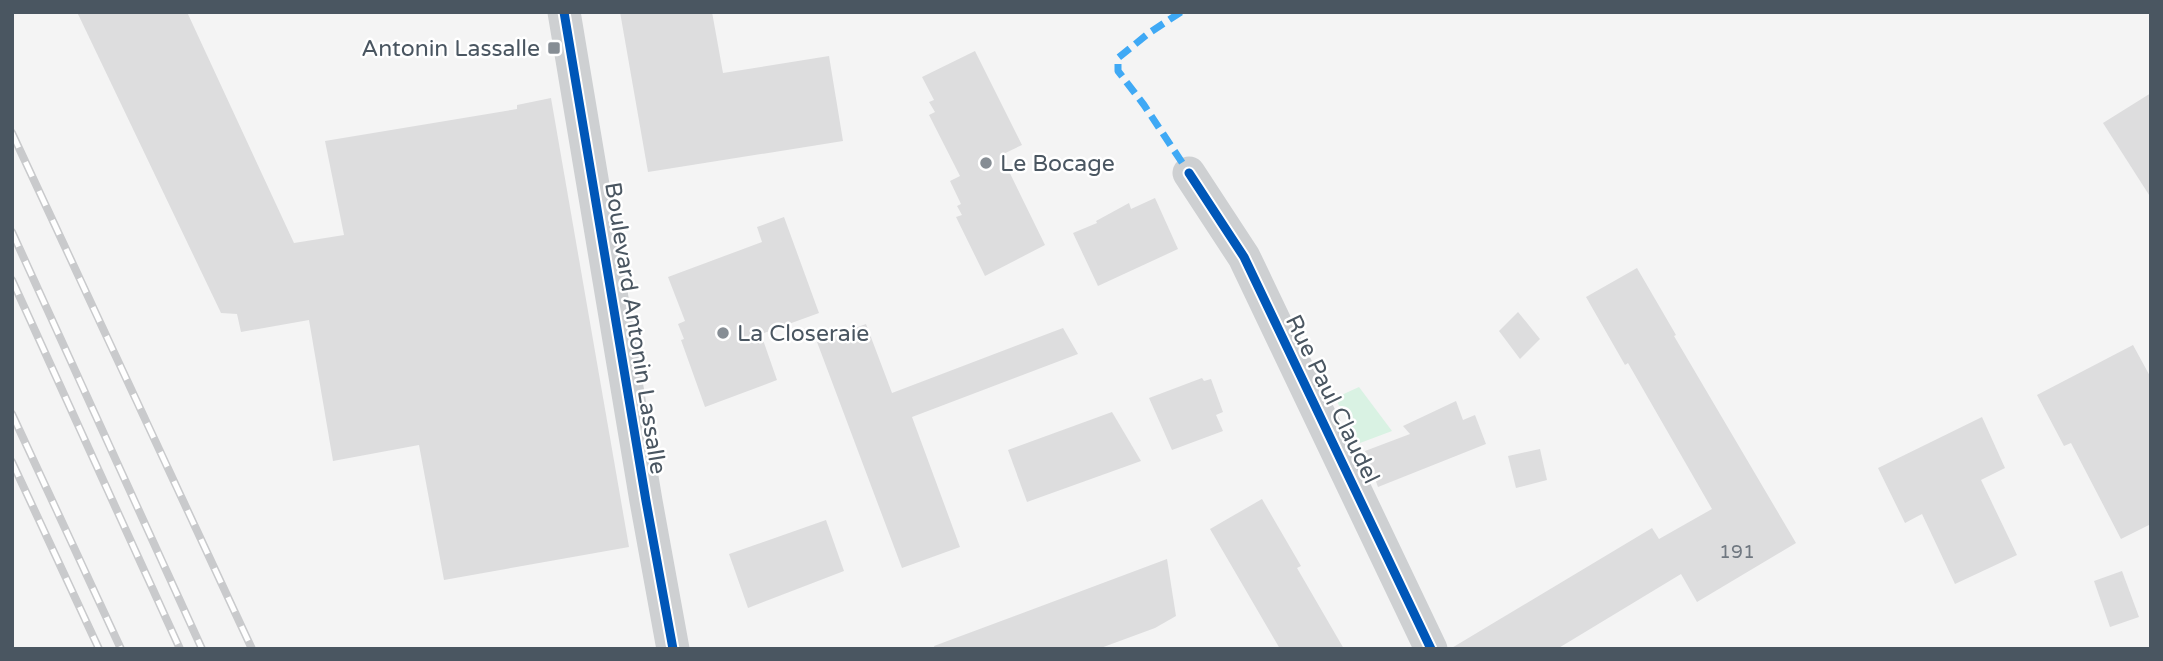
<svg xmlns="http://www.w3.org/2000/svg" width="2163" height="661" font-family="'Varela Round',sans-serif">
<rect width="100%" height="100%" fill="#f4f4f4"/>
<path fill="#d9f2e3" d="M 1359,387 L 1392,431 L 1360,443 L 1335,398 Z"/>
<g fill="#ddddde">
<path d="M 77,12 L 187,12 L 294,243 L 344,235 L 325,141 L 517,109 L 517,105 L 551,98 L 629,547 L 444,580 L 419,445 L 333,461 L 309,320 L 241,332 L 237,314 L 221,313 Z"/>
<path d="M 620,12 L 712,12 L 723,73 L 829,56 L 843,141 L 648,172 Z"/>
<path d="M 975,51 L 1022,145 L 1001,155 L 1045,245 L 985,276 L 956,217 L 962,215 L 957,206 L 961,204 L 950,181 L 960,176 L 929,115 L 935,112 L 929,102 L 934,100 L 922,77 Z"/>
<path d="M 2151,93 L 2151,198 L 2103,123 Z"/>
<path d="M 1155,198 L 1178,249 L 1098,286 L 1073,233 L 1097,223 L 1096,221 L 1129,203 L 1131,209 Z"/>
<path d="M 784,217 L 819,313 L 761,334 L 777,380 L 705,407 L 681,340 L 684,339 L 678,324 L 685,321 L 668,277 L 762,242 L 757,227 Z"/>
<path d="M 1637,268 L 1676,335 L 1674,336 L 1796,543 L 1697,602 L 1681,574 L 1557,649 L 1450,649 L 1652,528 L 1659,539 L 1712,509 L 1628,363 L 1625,365 L 1586,297 Z"/>
<path d="M 1518,312 L 1540,339 L 1520,359 L 1499,331 Z"/>
<path d="M 866,324 L 892,393 L 1063,328 L 1078,354 L 912,417 L 960,547 L 902,568 L 817,342 Z"/>
<path d="M 2133,345 L 2151,378 L 2151,524 L 2121,539 L 2071,443 L 2064,446 L 2037,395 Z"/>
<path d="M 1202,378 L 1204,381 L 1211,379 L 1223,412 L 1216,415 L 1223,431 L 1172,450 L 1149,398 Z"/>
<path d="M 1456,401 L 1463,420 L 1475,415 L 1486,444 L 1378,487 L 1365,451 L 1410,434 L 1403,426 Z"/>
<path d="M 1112,412 L 1141,461 L 1027,502 L 1008,450 Z"/>
<path d="M 1982,417 L 2005,468 L 1981,480 L 2017,555 L 1955,584 L 1922,514 L 1905,523 L 1878,468 Z"/>
<path d="M 1540,449 L 1547,480 L 1516,488 L 1508,456 Z"/>
<path d="M 1262,499 L 1301,566 L 1297,568 L 1344,649 L 1280,649 L 1210,529 Z"/>
<path d="M 826,520 L 844,571 L 748,608 L 729,554 Z"/>
<path d="M 1167,559 L 1176,616 L 1155,628 L 1098,649 L 935,649 L 934,646 Z"/>
<path d="M 2122,571 L 2139,617 L 2110,627 L 2094,581 Z"/>
</g>
<g fill="none" stroke-linecap="round" stroke-linejoin="round">
<g stroke="#ced0d2" stroke-width="33">
<path d="M 564,12 L 646,501 L 673,649"/>
<path d="M 1189,173 L 1244,257 L 1431,649"/>
</g>
<g stroke="#c9cacc" stroke-width="8">
<g id="rail">
<path d="M 12,133 L 252,649"/>
<path d="M 12,232 L 202,649"/>
<path d="M 12,280 L 180,649"/>
<path d="M 12,414 L 121,649"/>
<path d="M 12,462 L 99,649"/>
</g>
</g>
<use href="#rail" stroke="#fff" stroke-width="5" stroke-dasharray="16" stroke-linecap="butt"/>
<path stroke="#3fa9f5" stroke-width="7" stroke-dasharray="14 7" stroke-linecap="butt" d="M 1181,12 L 1149,33 L 1118,58 L 1118,71 L 1144,105 L 1189,173"/>
<g stroke="#fff" stroke-width="13">
<g id="cycleway">
<path d="M 564,12 L 646,501 L 673,649"/>
<path d="M 1189,173 L 1244,257 L 1431,649"/>
</g>
</g>
<use href="#cycleway" stroke="#0057b8" stroke-width="9"/>
</g>
<g fill="#868d94" stroke="#fff" stroke-width="2.5">
<rect x="547" y="41" width="14" height="14" rx="3.5"/>
<circle cx="986" cy="163" r="7"/>
<circle cx="723" cy="333" r="7"/>
</g>
<g text-anchor="middle" stroke-width="5" stroke-linejoin="round" paint-order="stroke">
<g font-size="19" fill="#707881">
<text x="1737" y="558">191</text>
</g>
<g font-size="23" fill="#4a5661" stroke="#fff" text-anchor="start">
<text x="540" y="56" text-anchor="end">Antonin Lassalle</text>
<text x="1000" y="171">Le Bocage</text>
<text x="737" y="341">La Closeraie</text>
</g>
<g font-size="23" fill="#4a5661" stroke="#fff">
<text transform="translate(636 328) rotate(81)" y="8">Boulevard Antonin Lassalle</text>
<text transform="translate(1333 399) rotate(64)" y="8">Rue Paul Claudel</text>
</g>
</g>
<rect width="2163" height="661" fill="none" stroke="#4a5661" stroke-width="28"/>
</svg>
